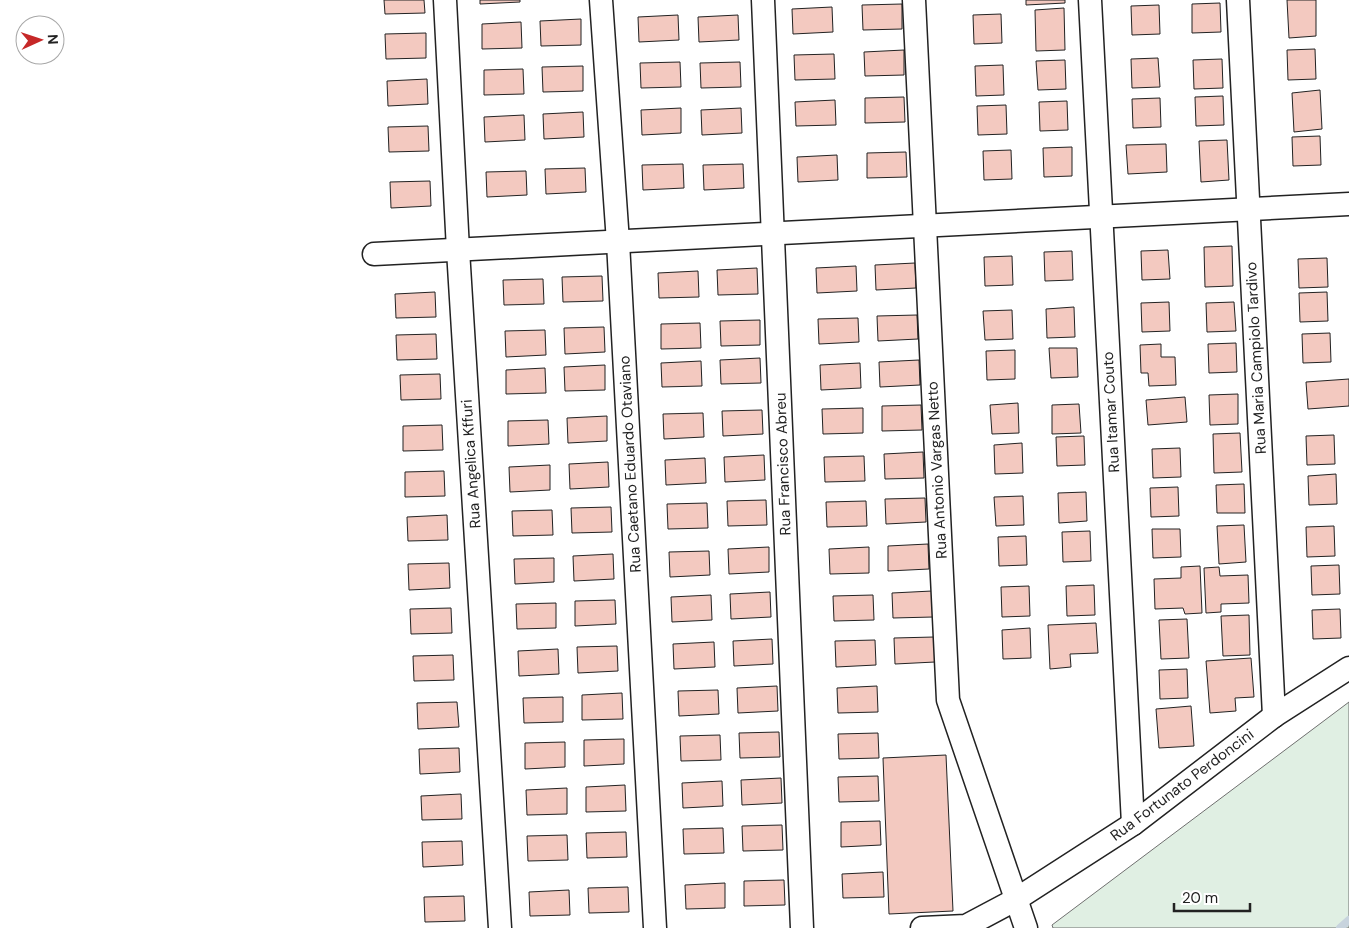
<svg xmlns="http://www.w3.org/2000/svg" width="1349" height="928" font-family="'DM Sans',sans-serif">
<rect width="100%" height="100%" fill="#fff"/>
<path fill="#e0efe3" stroke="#6f6f6f" d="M 1349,702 L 1349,928 L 1053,928 L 1052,925 Z"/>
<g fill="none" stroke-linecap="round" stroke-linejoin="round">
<path stroke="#c7d3dd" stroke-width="8" d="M 1340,928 L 1349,920"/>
</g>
<g fill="#f3c9c0" stroke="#222">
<path d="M 384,0 L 424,0 L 425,13 L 385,14 Z"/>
<path d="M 480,0 L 520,0 L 520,2 L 480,4 Z"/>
<path d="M 1026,0 L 1065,0 L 1065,3 L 1026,5 Z"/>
<path d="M 1287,0 L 1316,0 L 1316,36 L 1289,38 Z"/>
<path d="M 1220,3 L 1221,32 L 1192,33 L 1192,4 Z"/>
<path d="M 902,4 L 902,29 L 863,30 L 862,5 Z"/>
<path d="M 1159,5 L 1160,34 L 1132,35 L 1131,6 Z"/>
<path d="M 832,7 L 833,32 L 793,34 L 792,9 Z"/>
<path d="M 1064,8 L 1065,50 L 1036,51 L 1035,10 Z"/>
<path d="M 1001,14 L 1002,43 L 974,44 L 973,15 Z"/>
<path d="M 678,15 L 679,40 L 639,42 L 638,17 Z"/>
<path d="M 738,15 L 739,40 L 699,42 L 698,17 Z"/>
<path d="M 581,19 L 581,45 L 541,46 L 540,21 Z"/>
<path d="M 521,22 L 522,48 L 482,49 L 482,24 Z"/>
<path d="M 426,33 L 426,58 L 386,59 L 385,34 Z"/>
<path d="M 1315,49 L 1316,79 L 1288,80 L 1287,50 Z"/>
<path d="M 904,50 L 904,75 L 865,76 L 864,52 Z"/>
<path d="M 834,54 L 835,79 L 795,80 L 794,55 Z"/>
<path d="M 1158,58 L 1160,87 L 1132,88 L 1131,59 Z"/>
<path d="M 1222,59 L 1223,88 L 1194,89 L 1193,60 Z"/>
<path d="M 1065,60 L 1066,89 L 1038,90 L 1036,61 Z"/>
<path d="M 680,62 L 681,87 L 641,88 L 640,63 Z"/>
<path d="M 740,62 L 741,87 L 701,88 L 700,63 Z"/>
<path d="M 1003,65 L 1004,95 L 976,96 L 975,66 Z"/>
<path d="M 583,66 L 583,91 L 543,92 L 542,67 Z"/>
<path d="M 523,69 L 524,94 L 484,95 L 484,70 Z"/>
<path d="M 427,79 L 428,104 L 388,106 L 387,81 Z"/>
<path d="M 1320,90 L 1322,129 L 1294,132 L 1292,93 Z"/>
<path d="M 1223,96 L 1224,125 L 1196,126 L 1195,97 Z"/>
<path d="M 904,97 L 905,122 L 865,123 L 865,98 Z"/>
<path d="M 1160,98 L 1161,127 L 1133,128 L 1132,99 Z"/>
<path d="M 835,100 L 836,125 L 796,126 L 795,102 Z"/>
<path d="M 1067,101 L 1068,130 L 1040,131 L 1039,102 Z"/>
<path d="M 1006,105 L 1007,134 L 978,135 L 977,106 Z"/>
<path d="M 681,108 L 681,133 L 642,135 L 641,110 Z"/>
<path d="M 741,108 L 742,133 L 702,135 L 701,110 Z"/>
<path d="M 583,112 L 584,137 L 544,139 L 543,114 Z"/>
<path d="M 524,115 L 525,140 L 485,142 L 484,117 Z"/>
<path d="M 428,126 L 429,151 L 389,152 L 388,127 Z"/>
<path d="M 1320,136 L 1321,165 L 1293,166 L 1292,137 Z"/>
<path d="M 1227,140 L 1229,180 L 1201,182 L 1199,141 Z"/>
<path d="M 1166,144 L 1167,172 L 1128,174 L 1126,145 Z"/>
<path d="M 1072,147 L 1072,176 L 1044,177 L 1043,148 Z"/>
<path d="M 1011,150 L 1012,179 L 984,180 L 983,151 Z"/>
<path d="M 906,152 L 907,177 L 867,178 L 867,153 Z"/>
<path d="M 837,155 L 838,180 L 798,182 L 797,157 Z"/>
<path d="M 683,164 L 684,188 L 643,190 L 642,165 Z"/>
<path d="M 743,164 L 744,188 L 704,190 L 703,165 Z"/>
<path d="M 585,168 L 586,192 L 546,194 L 545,169 Z"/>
<path d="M 526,171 L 527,195 L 487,197 L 486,172 Z"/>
<path d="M 430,181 L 431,206 L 391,208 L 390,182 Z"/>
<path d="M 1232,246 L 1233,286 L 1205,287 L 1204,247 Z"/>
<path d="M 1168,250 L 1170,279 L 1142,280 L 1141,251 Z"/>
<path d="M 1072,251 L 1073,280 L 1045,281 L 1044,252 Z"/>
<path d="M 1012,256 L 1013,285 L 985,286 L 984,257 Z"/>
<path d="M 1327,258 L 1328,287 L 1299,288 L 1298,259 Z"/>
<path d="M 915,263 L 916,288 L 876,290 L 875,265 Z"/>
<path d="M 856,266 L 857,291 L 817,293 L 816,268 Z"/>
<path d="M 757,268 L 758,294 L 718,295 L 717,270 Z"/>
<path d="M 698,271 L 699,297 L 659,298 L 658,273 Z"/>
<path d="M 602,276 L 603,301 L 563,302 L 562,277 Z"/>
<path d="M 543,279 L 544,304 L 504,305 L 503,280 Z"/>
<path d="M 435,292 L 436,317 L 396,318 L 395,294 Z"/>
<path d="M 1327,292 L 1328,321 L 1300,322 L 1299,293 Z"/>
<path d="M 1169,302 L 1170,331 L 1142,332 L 1141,303 Z"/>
<path d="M 1234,302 L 1236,331 L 1207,332 L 1206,303 Z"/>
<path d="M 1074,307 L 1075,337 L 1047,338 L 1046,309 Z"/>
<path d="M 1012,310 L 1013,339 L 985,340 L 983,311 Z"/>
<path d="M 917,315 L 918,339 L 878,341 L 877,316 Z"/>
<path d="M 858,318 L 859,342 L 819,344 L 818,319 Z"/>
<path d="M 760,320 L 760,345 L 721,346 L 720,321 Z"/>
<path d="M 700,323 L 701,348 L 661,349 L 661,324 Z"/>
<path d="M 604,327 L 605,352 L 565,354 L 564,328 Z"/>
<path d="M 545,330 L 546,355 L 506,357 L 505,331 Z"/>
<path d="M 1330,333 L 1331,362 L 1303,363 L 1302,334 Z"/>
<path d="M 436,334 L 437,359 L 397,360 L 396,335 Z"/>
<path d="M 1236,343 L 1237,372 L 1209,373 L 1208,344 Z"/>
<path d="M 1161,344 L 1161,357 L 1175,357 L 1176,385 L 1149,386 L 1148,373 L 1141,373 L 1140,345 Z"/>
<path d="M 1049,348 L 1077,348 L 1078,377 L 1051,378 Z"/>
<path d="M 1015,350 L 1015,379 L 987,380 L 986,351 Z"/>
<path d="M 760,358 L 761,383 L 721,384 L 720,360 Z"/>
<path d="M 919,360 L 920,385 L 880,387 L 879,362 Z"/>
<path d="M 701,361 L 702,386 L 662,387 L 661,363 Z"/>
<path d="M 860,363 L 861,388 L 821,390 L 820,365 Z"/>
<path d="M 605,365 L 605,390 L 565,391 L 564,367 Z"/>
<path d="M 545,368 L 546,393 L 506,394 L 506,370 Z"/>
<path d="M 440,374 L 441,399 L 401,400 L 400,375 Z"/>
<path d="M 1349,379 L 1349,406 L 1308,409 L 1306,382 Z"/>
<path d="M 1238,394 L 1238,424 L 1210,425 L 1209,395 Z"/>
<path d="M 1185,397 L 1187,422 L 1148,425 L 1146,400 Z"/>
<path d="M 1018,403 L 1019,433 L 992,434 L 990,405 Z"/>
<path d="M 1079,404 L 1081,433 L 1052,434 L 1052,405 Z"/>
<path d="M 921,405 L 922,430 L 882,431 L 882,406 Z"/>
<path d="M 863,408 L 863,433 L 823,434 L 822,409 Z"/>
<path d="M 762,410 L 763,434 L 723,436 L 722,411 Z"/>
<path d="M 703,413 L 704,437 L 664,439 L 663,414 Z"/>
<path d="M 607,416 L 607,441 L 568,443 L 567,418 Z"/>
<path d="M 548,420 L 549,444 L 508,446 L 508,421 Z"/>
<path d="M 442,425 L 443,450 L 403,451 L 403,426 Z"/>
<path d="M 1240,433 L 1242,472 L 1214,473 L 1213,434 Z"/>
<path d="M 1334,435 L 1335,464 L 1307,465 L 1306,436 Z"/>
<path d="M 1084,436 L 1085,465 L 1057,466 L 1056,437 Z"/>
<path d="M 1022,443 L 1023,473 L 995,474 L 994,445 Z"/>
<path d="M 1180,448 L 1181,477 L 1153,478 L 1152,449 Z"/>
<path d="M 923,452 L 924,478 L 885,479 L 884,454 Z"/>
<path d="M 764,455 L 765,480 L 725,482 L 724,457 Z"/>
<path d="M 864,456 L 865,481 L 825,482 L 824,457 Z"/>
<path d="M 705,458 L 706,483 L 666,485 L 665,460 Z"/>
<path d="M 608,462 L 609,487 L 570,489 L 569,464 Z"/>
<path d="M 550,465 L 550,490 L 510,492 L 509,467 Z"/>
<path d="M 444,471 L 445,496 L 405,497 L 405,472 Z"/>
<path d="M 1336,474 L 1337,504 L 1309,505 L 1308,476 Z"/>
<path d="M 1244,484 L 1245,513 L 1217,513 L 1216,485 Z"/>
<path d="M 1178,487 L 1179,516 L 1151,517 L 1150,488 Z"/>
<path d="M 1086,492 L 1087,521 L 1059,523 L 1058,493 Z"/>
<path d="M 1023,496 L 1024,525 L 996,526 L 994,497 Z"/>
<path d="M 925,498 L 926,522 L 886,524 L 885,499 Z"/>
<path d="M 766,500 L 767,525 L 728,526 L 727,501 Z"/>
<path d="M 866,501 L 867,526 L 827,527 L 826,502 Z"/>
<path d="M 707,503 L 708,528 L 668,529 L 667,504 Z"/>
<path d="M 611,507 L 612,532 L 572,533 L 571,508 Z"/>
<path d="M 552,510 L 553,535 L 513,536 L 512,511 Z"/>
<path d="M 447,515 L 448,540 L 408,541 L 407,517 Z"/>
<path d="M 1244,525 L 1246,562 L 1219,564 L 1217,526 Z"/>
<path d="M 1334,526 L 1335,556 L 1307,557 L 1306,527 Z"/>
<path d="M 1152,529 L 1180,529 L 1181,557 L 1153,558 Z"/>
<path d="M 1090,531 L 1091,561 L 1063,562 L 1062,532 Z"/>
<path d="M 1026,536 L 1027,565 L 999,566 L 998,537 Z"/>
<path d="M 928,544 L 929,569 L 888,571 L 888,546 Z"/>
<path d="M 769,547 L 769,572 L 729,574 L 728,549 Z"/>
<path d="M 869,547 L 869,573 L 830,574 L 829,549 Z"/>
<path d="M 709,551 L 710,575 L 670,577 L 669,552 Z"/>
<path d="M 613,554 L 614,579 L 574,581 L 573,556 Z"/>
<path d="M 554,558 L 554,582 L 515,584 L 514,559 Z"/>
<path d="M 449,563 L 450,588 L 409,590 L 408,564 Z"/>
<path d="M 1339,565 L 1340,594 L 1312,595 L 1311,566 Z"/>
<path d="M 1200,566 L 1202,613 L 1185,614 L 1183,608 L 1155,609 L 1154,579 L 1181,578 L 1181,567 Z"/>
<path d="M 1219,567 L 1220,576 L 1248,575 L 1249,603 L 1221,604 L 1221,612 L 1206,613 L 1204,568 Z"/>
<path d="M 1094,585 L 1095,615 L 1067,616 L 1066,586 Z"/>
<path d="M 1029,586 L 1030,616 L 1002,617 L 1001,587 Z"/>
<path d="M 932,591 L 933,617 L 893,618 L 892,593 Z"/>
<path d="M 770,592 L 771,617 L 731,619 L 730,594 Z"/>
<path d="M 711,595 L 712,620 L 672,622 L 671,597 Z"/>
<path d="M 873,595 L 874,620 L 834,621 L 833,596 Z"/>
<path d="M 615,600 L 616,624 L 575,626 L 575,601 Z"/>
<path d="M 556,603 L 556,628 L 517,629 L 516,604 Z"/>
<path d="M 451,608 L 452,633 L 411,634 L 410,609 Z"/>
<path d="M 1340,609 L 1341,638 L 1313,639 L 1312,610 Z"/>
<path d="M 1249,615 L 1250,655 L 1223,656 L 1221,616 Z"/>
<path d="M 1187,619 L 1189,658 L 1161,659 L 1159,620 Z"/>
<path d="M 1096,623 L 1098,653 L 1070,654 L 1071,667 L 1050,669 L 1048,625 Z"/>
<path d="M 1030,628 L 1031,658 L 1003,659 L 1002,630 Z"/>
<path d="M 934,637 L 935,662 L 895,664 L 894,638 Z"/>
<path d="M 772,639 L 773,664 L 734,666 L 733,641 Z"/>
<path d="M 875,640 L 876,665 L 836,667 L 835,641 Z"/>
<path d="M 714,642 L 715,667 L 674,669 L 673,644 Z"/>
<path d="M 617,646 L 618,671 L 578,673 L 577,647 Z"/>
<path d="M 558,649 L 559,674 L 519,676 L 518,651 Z"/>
<path d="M 453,655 L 454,680 L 414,681 L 413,656 Z"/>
<path d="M 1251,658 L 1254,697 L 1235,698 L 1236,711 L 1210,713 L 1206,661 Z"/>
<path d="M 1187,669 L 1188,698 L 1160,699 L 1159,670 Z"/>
<path d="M 777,686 L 778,711 L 738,713 L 737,688 Z"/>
<path d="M 877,686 L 878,712 L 838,713 L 837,688 Z"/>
<path d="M 718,690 L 719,714 L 679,716 L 678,691 Z"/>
<path d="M 622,693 L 623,719 L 582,720 L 582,695 Z"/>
<path d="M 563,697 L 563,722 L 524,723 L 523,698 Z"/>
<path d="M 457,702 L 459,727 L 418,729 L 417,703 Z"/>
<path d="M 1191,706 L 1194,746 L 1159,748 L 1156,709 Z"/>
<path d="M 779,732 L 780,757 L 740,758 L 739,733 Z"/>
<path d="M 878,733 L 879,758 L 839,759 L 838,734 Z"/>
<path d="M 720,735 L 721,760 L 681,761 L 680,736 Z"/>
<path d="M 624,739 L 624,764 L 584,766 L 584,740 Z"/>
<path d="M 565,742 L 565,767 L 525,769 L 525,743 Z"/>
<path d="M 459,748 L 460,772 L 420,774 L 419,749 Z"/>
<path d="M 946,755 L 953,911 L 889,914 L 883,758 Z"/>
<path d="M 878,776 L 879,801 L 839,802 L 838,777 Z"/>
<path d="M 781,778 L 782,803 L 742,805 L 741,780 Z"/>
<path d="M 722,781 L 723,806 L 683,808 L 682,783 Z"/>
<path d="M 625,785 L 626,811 L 586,812 L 586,787 Z"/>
<path d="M 567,788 L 567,814 L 527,815 L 526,790 Z"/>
<path d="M 461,794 L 462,819 L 422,820 L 421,796 Z"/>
<path d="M 880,821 L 881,845 L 841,847 L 841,822 Z"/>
<path d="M 782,825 L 783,850 L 743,851 L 742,826 Z"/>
<path d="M 723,828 L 724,853 L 684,854 L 683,829 Z"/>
<path d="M 626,832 L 627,857 L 587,858 L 586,833 Z"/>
<path d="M 567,835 L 568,860 L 528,861 L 527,836 Z"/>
<path d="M 462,841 L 463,865 L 423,867 L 422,842 Z"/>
<path d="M 883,872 L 884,897 L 843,898 L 842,874 Z"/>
<path d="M 784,880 L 785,905 L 744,906 L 744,881 Z"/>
<path d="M 725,883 L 725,908 L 686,909 L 685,885 Z"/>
<path d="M 628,887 L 629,912 L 589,913 L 588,888 Z"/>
<path d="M 569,890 L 570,915 L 530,916 L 529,892 Z"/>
<path d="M 464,896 L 465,921 L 425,922 L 424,897 Z"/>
</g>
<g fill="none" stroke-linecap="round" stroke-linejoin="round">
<g stroke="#222" stroke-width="25">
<g id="minor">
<path d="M 445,0 L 458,250 L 500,928"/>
<path d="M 601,0 L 618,242 L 655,928"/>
<path d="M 763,0 L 802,928"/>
<path d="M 914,0 L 948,700 L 1026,928"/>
<path d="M 1090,0 L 1133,824"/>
<path d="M 1238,0 L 1274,716"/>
<path d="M 374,254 L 1349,204"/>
<path d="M 922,928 L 966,926 L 1015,900 L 1133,824 L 1274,716 L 1349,668"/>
</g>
</g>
<use href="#minor" stroke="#fff" stroke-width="22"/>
</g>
<g text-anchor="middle" stroke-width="4" stroke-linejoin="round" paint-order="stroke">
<g font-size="15" fill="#222" stroke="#fff">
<text transform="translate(1256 358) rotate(-93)" y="5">Rua Maria Campiolo Tardivo</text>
<text transform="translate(1111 412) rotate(-93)" y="5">Rua Itamar Couto</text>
<text transform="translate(471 464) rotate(-94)" y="5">Rua Angelica Kffuri</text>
<text transform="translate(630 464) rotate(-93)" y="5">Rua Caetano Eduardo Otaviano</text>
<text transform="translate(783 464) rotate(-92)" y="5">Rua Francisco Abreu</text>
<text transform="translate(937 470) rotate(-93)" y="5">Rua Antonio Vargas Netto</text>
<text transform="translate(1182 785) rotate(-37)" y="5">Rua Fortunato Perdoncini</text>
</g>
</g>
<g transform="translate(40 40) rotate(87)"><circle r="24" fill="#ffffff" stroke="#a7a7a7"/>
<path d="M0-4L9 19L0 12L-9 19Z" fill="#c62828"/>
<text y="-8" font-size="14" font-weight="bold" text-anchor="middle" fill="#222222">N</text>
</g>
<path d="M1174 903v8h76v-8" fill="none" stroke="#222222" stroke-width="2.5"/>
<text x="1182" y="903" font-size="15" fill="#222222" stroke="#ffffff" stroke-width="4" paint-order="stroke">20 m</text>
</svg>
